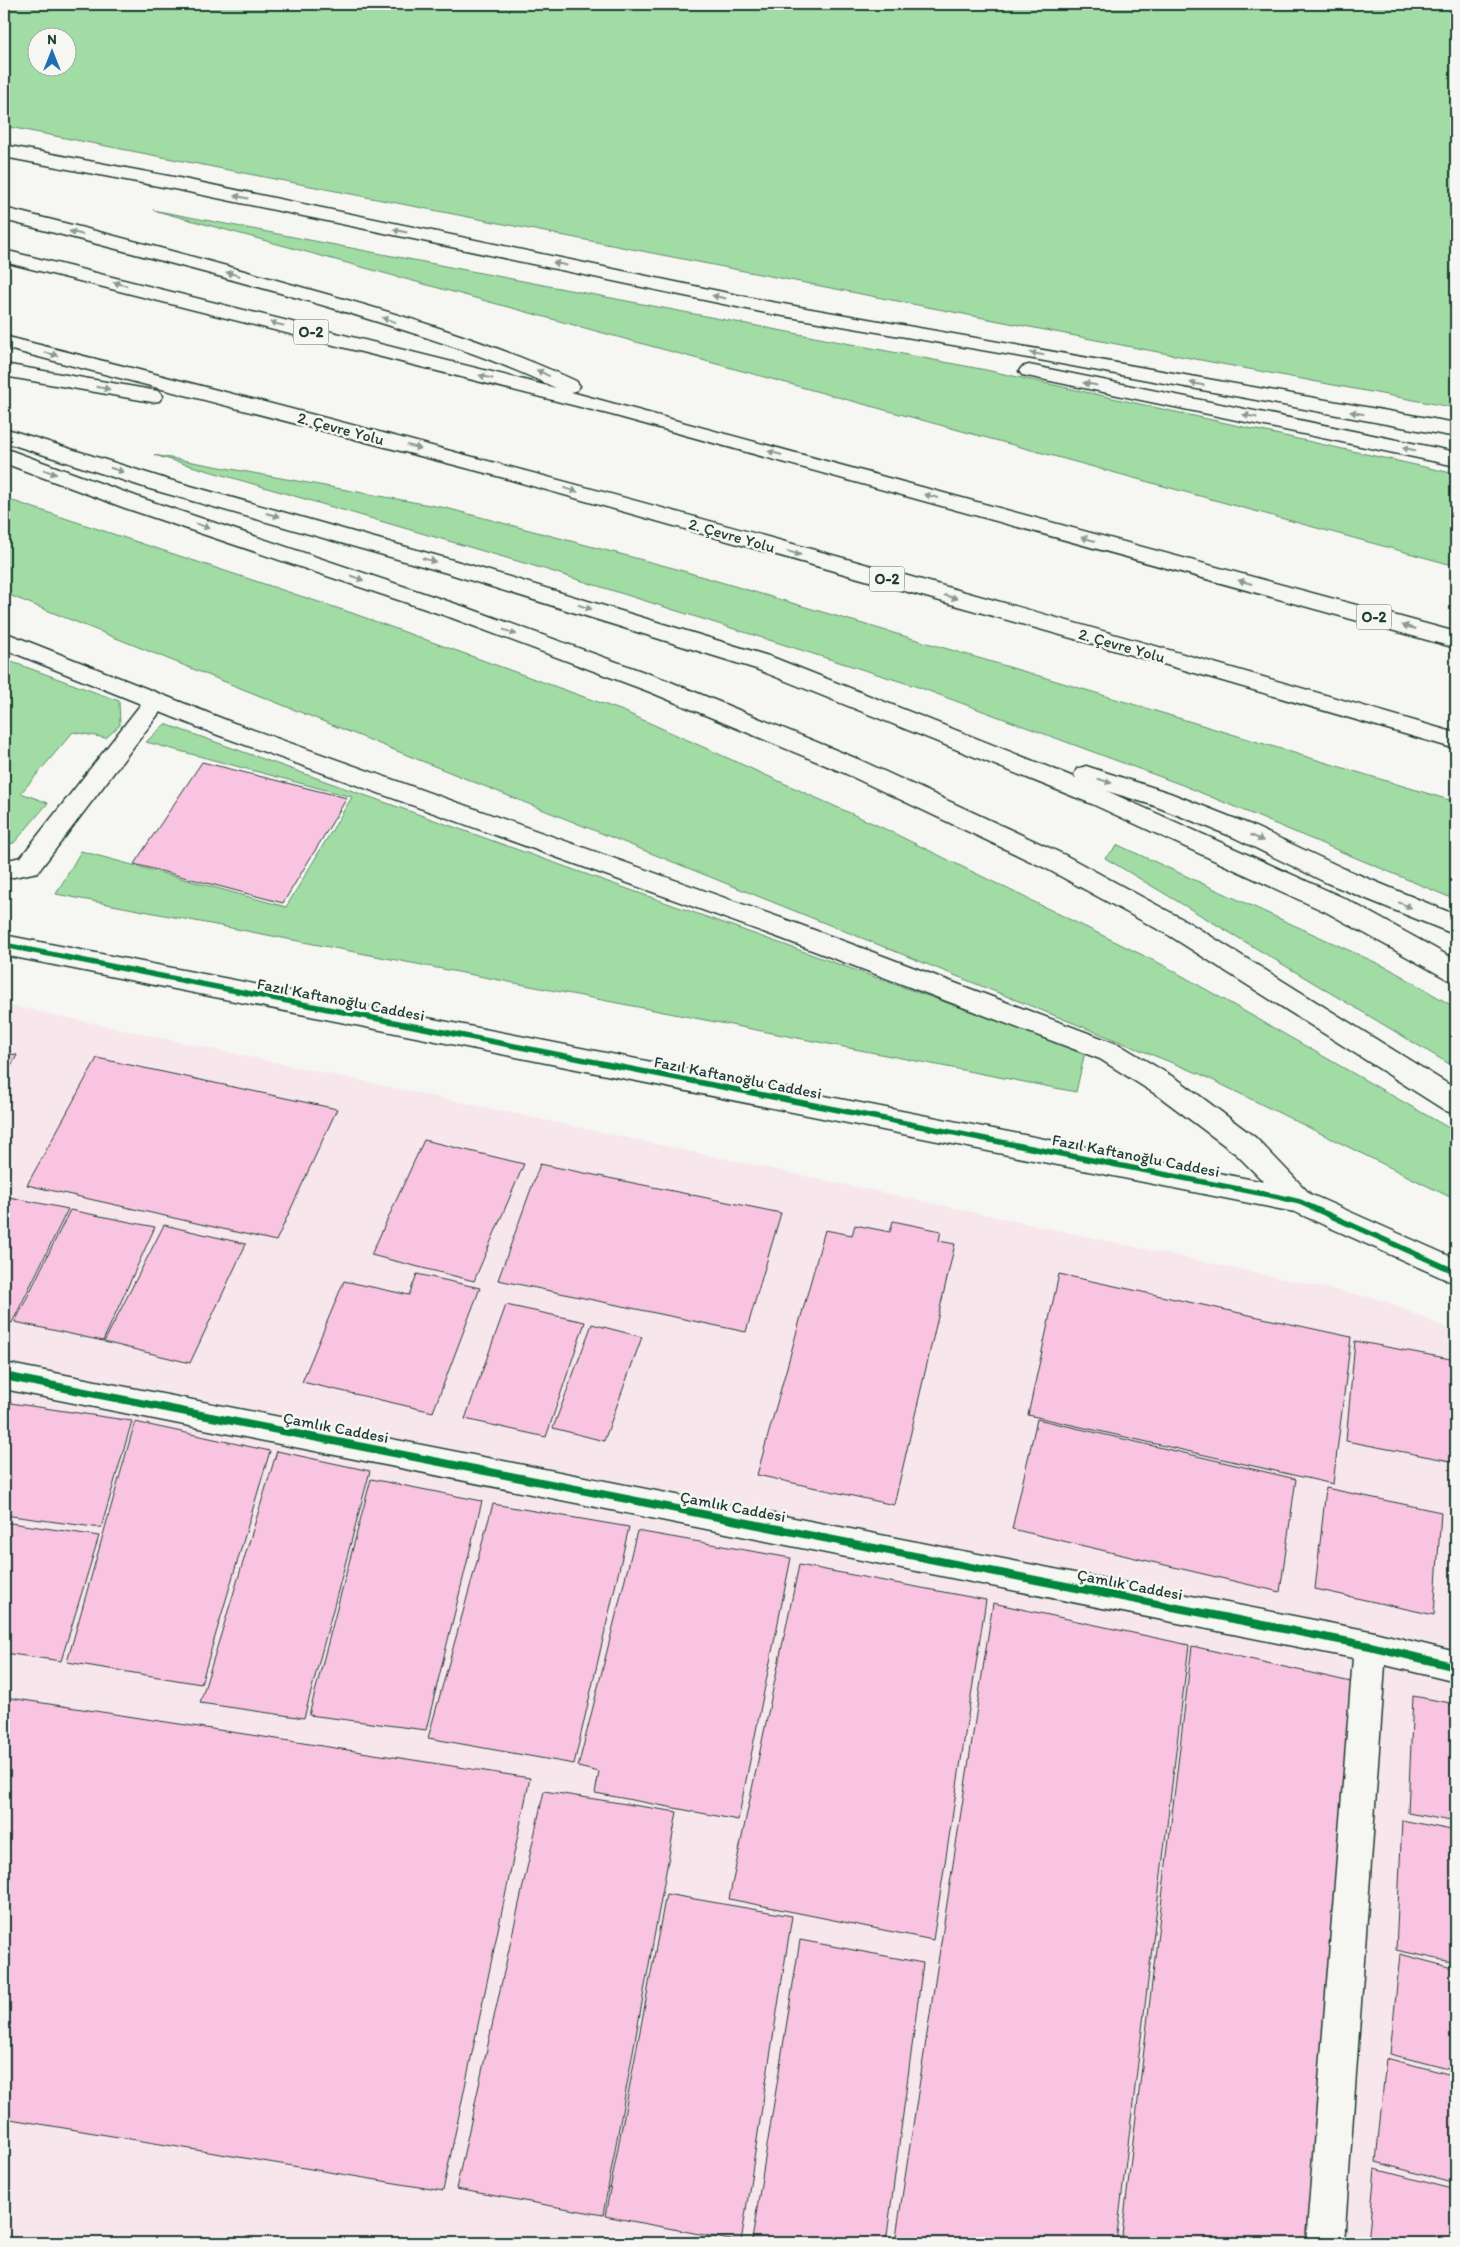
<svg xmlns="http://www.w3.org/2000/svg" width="1460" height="2247" font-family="Itim,sans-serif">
<rect width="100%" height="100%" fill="#f6f6f2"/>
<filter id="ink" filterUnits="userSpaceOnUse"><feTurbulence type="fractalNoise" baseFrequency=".02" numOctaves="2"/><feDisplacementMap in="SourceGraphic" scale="10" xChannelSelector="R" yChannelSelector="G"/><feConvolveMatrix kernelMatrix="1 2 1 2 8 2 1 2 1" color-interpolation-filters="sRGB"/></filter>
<g filter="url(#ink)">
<path fill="#f7e7ed" d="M 4,1004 L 1382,1300 L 1456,1332 L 1456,2243 L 4,2243 Z"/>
<g fill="#a0dca3" stroke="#608c6c" fill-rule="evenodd">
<path d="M 4,4 L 1456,4 L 1456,408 L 1142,349 L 4,126 ZM 38,38 L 68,38 L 68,68 L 38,68 Z"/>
<path d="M 153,210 L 986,370 L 1456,474 L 1456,566 Z"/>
<path d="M 154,455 L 446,508 L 673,568 L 1053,680 L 1456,802 L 1456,900 L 1185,786 L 918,687 L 541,568 Z"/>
<path d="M 4,498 L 352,613 L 623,711 L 881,827 L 1165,966 L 1456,1132 L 1456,1200 L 1200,1074 L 4,593 Z"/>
<path d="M 4,659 L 119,701 L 120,725 L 106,738 L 73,732 L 21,793 L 48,803 L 14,843 L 4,845 Z"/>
<path d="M 165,724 L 1085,1052 L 1076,1092 L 56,894 L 81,851 L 286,907 L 352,797 L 146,742 Z"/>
<path d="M 1118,845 L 1390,969 L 1456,1008 L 1456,1068 L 1105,858 Z"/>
</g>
<g fill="#f9c4e2" stroke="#1f3d34">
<path d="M 202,762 L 347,798 L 283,903 L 134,864 Z"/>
<path d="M 4,1053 L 17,1055 L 4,1080 Z"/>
<path d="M 97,1058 L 337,1109 L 276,1241 L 27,1185 Z"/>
<path d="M 424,1140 L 524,1164 L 474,1281 L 371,1255 Z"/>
<path d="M 540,1164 L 781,1213 L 746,1332 L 498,1280 Z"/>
<path d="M 4,1196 L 68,1209 L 12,1323 L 4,1322 Z"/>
<path d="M 70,1210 L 155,1227 L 103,1341 L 15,1322 Z"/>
<path d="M 893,1221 L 941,1231 L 939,1241 L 955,1244 L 894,1505 L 757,1475 L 825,1230 L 852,1235 L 855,1225 L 890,1232 Z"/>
<path d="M 164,1225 L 246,1244 L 190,1363 L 104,1342 Z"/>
<path d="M 417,1274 L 480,1288 L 433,1412 L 302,1382 L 344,1281 L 409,1295 Z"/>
<path d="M 1059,1274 L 1351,1337 L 1333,1484 L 1028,1415 Z"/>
<path d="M 506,1305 L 585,1322 L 546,1437 L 465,1419 Z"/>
<path d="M 592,1324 L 642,1337 L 604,1441 L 553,1428 Z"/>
<path d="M 1355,1341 L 1456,1360 L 1456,1462 L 1346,1441 Z"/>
<path d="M 4,1402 L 132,1421 L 101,1528 L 4,1515 Z"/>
<path d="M 1037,1419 L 1296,1479 L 1280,1592 L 1012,1529 Z"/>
<path d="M 135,1422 L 270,1451 L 201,1684 L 67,1662 Z"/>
<path d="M 277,1451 L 370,1471 L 304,1718 L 200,1703 Z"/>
<path d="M 371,1479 L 482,1501 L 426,1730 L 309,1715 Z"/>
<path d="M 1326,1488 L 1441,1512 L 1434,1615 L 1315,1589 Z"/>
<path d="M 493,1504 L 629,1527 L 574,1764 L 428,1738 Z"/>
<path d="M 4,1522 L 99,1536 L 61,1661 L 4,1653 Z"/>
<path d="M 637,1531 L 791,1558 L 738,1820 L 595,1793 L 599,1772 L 578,1767 Z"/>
<path d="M 799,1565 L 986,1600 L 933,1940 L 729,1899 Z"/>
<path d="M 993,1603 L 1189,1645 L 1116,2243 L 895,2243 Z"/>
<path d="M 1192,1646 L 1351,1682 L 1308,2243 L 1121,2243 Z"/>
<path d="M 1413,1696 L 1456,1704 L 1456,1822 L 1408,1813 Z"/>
<path d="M 4,1697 L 530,1778 L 443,2191 L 4,2118 Z"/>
<path d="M 544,1791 L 677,1812 L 603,2215 L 456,2189 Z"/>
<path d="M 1402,1820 L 1456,1831 L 1456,1963 L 1396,1950 Z"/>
<path d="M 666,1894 L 792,1916 L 741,2242 L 605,2216 Z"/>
<path d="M 800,1940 L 923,1963 L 886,2243 L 767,2243 L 752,2240 Z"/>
<path d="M 1400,1954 L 1456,1969 L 1456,2071 L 1390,2054 Z"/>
<path d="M 1386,2058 L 1456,2076 L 1456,2184 L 1376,2162 Z"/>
<path d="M 1375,2169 L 1456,2190 L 1456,2243 L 1368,2243 Z"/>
</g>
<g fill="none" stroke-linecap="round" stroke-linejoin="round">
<g stroke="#1f3d34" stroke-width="3">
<g id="minor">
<path d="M 4,632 L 231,722 L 798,924 L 1120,1045 L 1180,1081 L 1256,1138 L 1310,1194 L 1456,1259 L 1456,1284 L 1295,1212 L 1279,1209 L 4,955 L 4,935 L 1264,1182 L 1236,1154 L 1160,1097 L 1100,1059 L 780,938 L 215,734 L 160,712 L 38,872 L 4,879 L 4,861 L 21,857 L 141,704 L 4,649 Z"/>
<path d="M 4,1363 L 1370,1631 L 1456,1652 L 1456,1682 L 1385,1665 L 1344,2243 L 1306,2243 L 1353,1658 L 4,1389 Z"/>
</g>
</g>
<g stroke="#1f3d34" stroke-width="3">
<g id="highway">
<path d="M 4,145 L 179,178 L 766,301 L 1456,423 L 1456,437 L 1034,359 L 766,313 L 179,190 L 4,157 Z"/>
<path d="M 4,208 C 106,233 207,260 308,289 C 399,314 491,342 576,381 L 580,386 L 576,391 L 571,392 L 1456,632 L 1456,648 L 612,415 L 4,262 L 4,250 L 556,388 C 484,354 408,331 332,308 C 223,276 113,248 4,220 Z"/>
<path d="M 4,336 C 491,457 974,592 1456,733 L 1456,749 L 1202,675 L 497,476 L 4,348 Z"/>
<path d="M 4,364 L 152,390 L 159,391 L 163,396 L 159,401 L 152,402 L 4,376 Z"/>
<path d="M 1029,365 L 1456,452 L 1456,466 L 1022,375 L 1019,371 L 1022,367 Z"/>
<path d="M 4,428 L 166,479 L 463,563 L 772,657 L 1076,778 L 1074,775 L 1077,769 L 1086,766 L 1170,793 L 1251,825 L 1345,869 L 1456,915 L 1456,935 L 1327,883 L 1233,837 L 1152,805 L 1107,791 L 1344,898 L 1456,960 L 1456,982 L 1447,979 L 1326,912 L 1092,804 L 756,669 L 447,573 L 150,489 L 4,442 Z"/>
<path d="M 4,448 L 141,498 L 468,608 L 666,680 L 860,760 L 1065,855 L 1188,922 L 1456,1089 L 1456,1114 L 1446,1111 L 1170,936 L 1047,869 L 842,772 L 650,692 L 452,618 L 125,508 L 4,463 Z"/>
</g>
</g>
<use href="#minor" fill="#f6f6f2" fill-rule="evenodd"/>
<use href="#highway" fill="#f6f6f2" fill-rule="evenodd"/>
<g stroke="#f6f6f2" stroke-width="9">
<path id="cycleway-far1" d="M 4,945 L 1279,1197 L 1300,1202 L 1456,1272"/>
</g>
<g stroke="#f6f6f2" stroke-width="11">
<path id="cycleway" d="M 4,1376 L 1370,1646 L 1456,1667"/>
</g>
<use href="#cycleway-far1" stroke="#00873e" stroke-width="5.5"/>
<use href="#cycleway" stroke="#00873e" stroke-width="8"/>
</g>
<defs><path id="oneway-solid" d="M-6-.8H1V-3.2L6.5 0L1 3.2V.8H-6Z" transform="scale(1.25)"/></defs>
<g fill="#8a9a93">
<use href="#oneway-solid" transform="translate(241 197) rotate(-168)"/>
<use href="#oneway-solid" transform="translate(400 231) rotate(-168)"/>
<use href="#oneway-solid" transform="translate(76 233) rotate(-166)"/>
<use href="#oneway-solid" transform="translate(560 264) rotate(-168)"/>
<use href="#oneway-solid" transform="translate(233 274) rotate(-165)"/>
<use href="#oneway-solid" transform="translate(120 284) rotate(-166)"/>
<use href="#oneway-solid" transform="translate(719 297) rotate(-168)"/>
<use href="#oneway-solid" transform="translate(389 320) rotate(-163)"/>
<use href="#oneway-solid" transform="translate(277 324) rotate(-166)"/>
<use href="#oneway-solid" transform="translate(51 354) rotate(14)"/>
<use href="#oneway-solid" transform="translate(1037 354) rotate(-170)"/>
<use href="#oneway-solid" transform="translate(543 373) rotate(-154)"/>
<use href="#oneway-solid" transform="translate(486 377) rotate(-166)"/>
<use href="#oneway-solid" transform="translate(1090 384) rotate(-169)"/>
<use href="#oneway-solid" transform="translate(1197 384) rotate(-169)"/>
<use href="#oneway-solid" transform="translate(103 388) rotate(10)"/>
<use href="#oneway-solid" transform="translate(1357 413) rotate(-170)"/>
<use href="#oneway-solid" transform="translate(1250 416) rotate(-169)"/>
<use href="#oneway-solid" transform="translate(414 447) rotate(15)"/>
<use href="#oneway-solid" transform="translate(1409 449) rotate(-168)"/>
<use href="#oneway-solid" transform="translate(775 453) rotate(-165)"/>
<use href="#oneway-solid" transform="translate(117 470) rotate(18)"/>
<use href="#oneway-solid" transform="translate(50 472) rotate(20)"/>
<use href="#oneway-solid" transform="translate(571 490) rotate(16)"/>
<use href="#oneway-solid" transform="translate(931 496) rotate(-165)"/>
<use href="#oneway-solid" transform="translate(273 515) rotate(15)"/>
<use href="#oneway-solid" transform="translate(203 526) rotate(19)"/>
<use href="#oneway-solid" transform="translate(1088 539) rotate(-165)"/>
<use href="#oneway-solid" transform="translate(794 553) rotate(16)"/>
<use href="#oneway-solid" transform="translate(429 560) rotate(16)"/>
<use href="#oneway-solid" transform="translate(357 578) rotate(19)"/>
<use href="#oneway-solid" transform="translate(1245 582) rotate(-165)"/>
<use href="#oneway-solid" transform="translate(951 597) rotate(16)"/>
<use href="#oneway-solid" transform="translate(585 607) rotate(17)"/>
<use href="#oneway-solid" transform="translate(1409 627) rotate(-165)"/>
<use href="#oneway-solid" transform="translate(510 632) rotate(20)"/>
<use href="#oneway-solid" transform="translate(1105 781) rotate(18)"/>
<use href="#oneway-solid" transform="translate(1257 838) rotate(26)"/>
<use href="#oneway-solid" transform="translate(1405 905) rotate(23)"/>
</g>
</g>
<g text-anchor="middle" stroke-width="5" stroke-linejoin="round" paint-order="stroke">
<g fill="#f6f6f2" stroke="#60746d" stroke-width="1">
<rect x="293.5" y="319.5" width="35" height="25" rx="4"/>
<rect x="869.5" y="566.5" width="35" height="25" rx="4"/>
<rect x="1356.5" y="604.5" width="35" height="25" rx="4"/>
</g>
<g font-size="15" font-weight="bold" fill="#1f3d34">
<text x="311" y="337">O-2</text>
<text x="887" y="584">O-2</text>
<text x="1374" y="622">O-2</text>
</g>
<g font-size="16" fill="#1f3d34" stroke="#f6f6f2">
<text transform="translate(341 428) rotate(15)" y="6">2. Çevre Yolu</text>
<text transform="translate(732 535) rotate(16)" y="6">2. Çevre Yolu</text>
<text transform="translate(1122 645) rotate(16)" y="6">2. Çevre Yolu</text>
<text transform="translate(341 999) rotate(11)" y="6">Fazıl Kaftanoğlu Caddesi</text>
<text transform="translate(738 1077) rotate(11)" y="6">Fazıl Kaftanoğlu Caddesi</text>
<text transform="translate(1136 1155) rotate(11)" y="6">Fazıl Kaftanoğlu Caddesi</text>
<text transform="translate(336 1427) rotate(11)" y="6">Çamlık Caddesi</text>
<text transform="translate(733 1506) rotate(11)" y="6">Çamlık Caddesi</text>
<text transform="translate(1130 1584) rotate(11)" y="6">Çamlık Caddesi</text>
</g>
</g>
<rect width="1460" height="2247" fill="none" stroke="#f6f6f2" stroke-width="20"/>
<rect x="10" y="10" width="1440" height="2227" fill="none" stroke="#1f3d34" stroke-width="2" filter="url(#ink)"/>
<g transform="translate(52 52)"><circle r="24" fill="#f6f6f2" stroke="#a0aca6"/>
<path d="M0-4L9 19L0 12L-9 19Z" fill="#1f6fb2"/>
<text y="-8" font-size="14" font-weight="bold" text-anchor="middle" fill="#1f3d34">N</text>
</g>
</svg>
